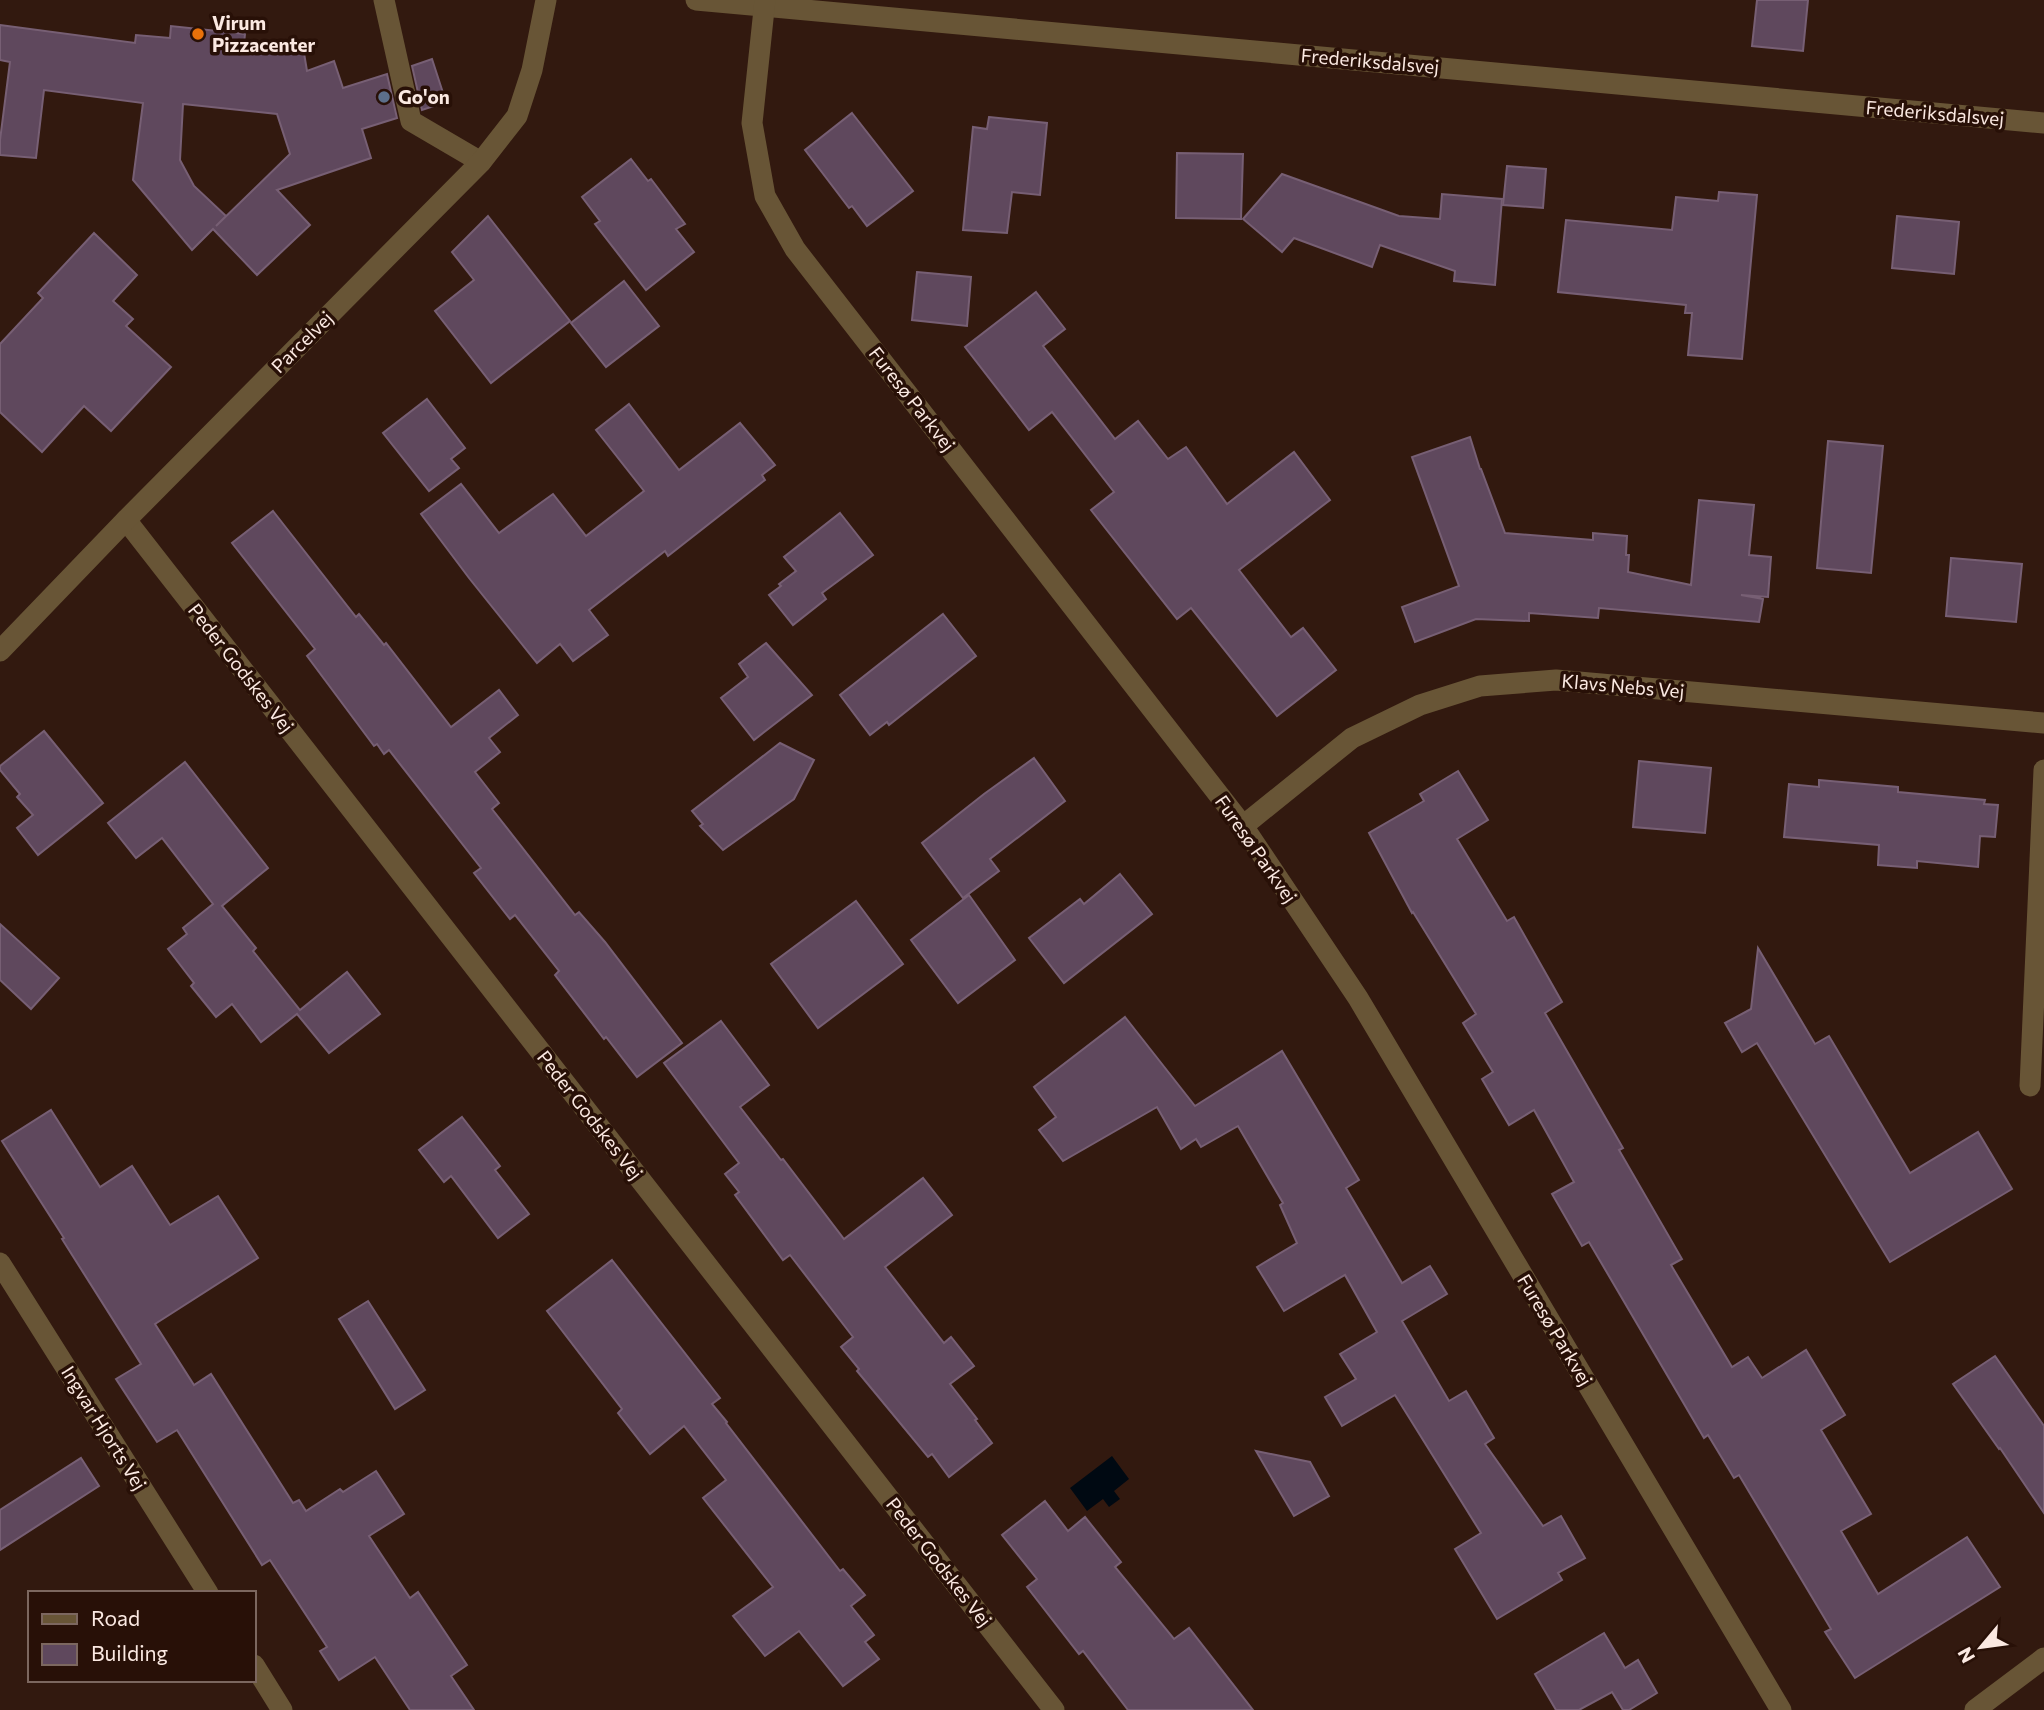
<svg xmlns="http://www.w3.org/2000/svg" width="2044" height="1710" font-family="Commissioner,sans-serif">
<rect width="100%" height="100%" fill="#32190f"/>
<path fill="#000912" d="M 1112,1456 L 1129,1479 L 1114,1491 L 1120,1499 L 1109,1507 L 1103,1499 L 1087,1511 L 1070,1488 Z"/>
<g fill="#5f485d" stroke="#775f74" stroke-width="2" fill-rule="evenodd">
<path d="M 1757,0 L 1808,0 L 1803,51 L 1752,46 Z"/>
<path d="M 0,25 L 135,43 L 136,35 L 170,38 L 171,26 L 245,34 L 244,44 L 304,53 L 307,71 L 334,61 L 343,88 L 387,74 L 397,118 L 362,129 L 371,158 L 277,190 L 310,225 L 257,275 L 213,229 L 192,250 L 133,180 L 143,103 L 44,90 L 36,158 L 0,155 L 0,140 L 10,62 L 0,60 ZM 183,104 L 277,114 L 290,154 L 216,226 L 226,216 L 194,186 L 180,160 Z"/>
<path d="M 432,59 L 446,102 L 422,110 L 412,66 Z"/>
<path d="M 852,113 L 913,191 L 867,226 L 852,206 L 849,208 L 805,150 Z"/>
<path d="M 989,117 L 1047,123 L 1040,195 L 1012,192 L 1007,233 L 963,230 L 973,127 L 987,129 Z"/>
<path d="M 1177,153 L 1243,154 L 1241,219 L 1176,218 Z"/>
<path d="M 631,159 L 648,181 L 651,179 L 685,224 L 676,229 L 694,252 L 646,290 L 595,224 L 600,221 L 582,197 Z"/>
<path d="M 1507,166 L 1546,169 L 1543,208 L 1503,205 Z"/>
<path d="M 1282,174 L 1399,216 L 1440,219 L 1442,194 L 1502,199 L 1495,285 L 1454,281 L 1455,271 L 1380,245 L 1372,267 L 1294,238 L 1282,252 L 1243,219 Z"/>
<path d="M 1719,192 L 1757,195 L 1742,359 L 1688,355 L 1692,313 L 1685,313 L 1686,305 L 1558,292 L 1566,220 L 1672,230 L 1676,197 L 1718,201 Z"/>
<path d="M 488,216 L 570,321 L 491,383 L 435,311 L 474,280 L 452,252 Z"/>
<path d="M 1897,216 L 1959,222 L 1954,274 L 1892,268 Z"/>
<path d="M 94,233 L 137,275 L 113,301 L 133,319 L 126,326 L 171,367 L 111,431 L 84,406 L 42,452 L 0,412 L 0,344 L 43,298 L 38,293 Z"/>
<path d="M 917,272 L 971,277 L 967,326 L 912,320 Z"/>
<path d="M 624,281 L 659,326 L 606,367 L 571,323 Z"/>
<path d="M 1036,292 L 1065,329 L 1043,346 L 1115,439 L 1138,421 L 1168,459 L 1186,447 L 1227,504 L 1294,452 L 1330,500 L 1239,570 L 1291,637 L 1303,628 L 1336,670 L 1277,716 L 1191,608 L 1177,619 L 1091,510 L 1114,492 L 1052,412 L 1029,430 L 965,347 Z"/>
<path d="M 427,399 L 465,448 L 451,459 L 459,468 L 429,491 L 383,433 Z"/>
<path d="M 629,404 L 679,470 L 740,423 L 775,465 L 762,475 L 765,480 L 668,556 L 665,551 L 589,610 L 608,635 L 573,661 L 560,644 L 537,663 L 469,578 L 421,514 L 461,484 L 499,533 L 553,494 L 586,536 L 644,491 L 596,430 Z"/>
<path d="M 1470,437 L 1480,469 L 1481,469 L 1505,533 L 1593,540 L 1593,533 L 1627,536 L 1626,555 L 1629,555 L 1628,572 L 1691,585 L 1699,500 L 1754,505 L 1749,555 L 1771,557 L 1768,597 L 1741,595 L 1763,599 L 1759,622 L 1599,608 L 1598,618 L 1529,613 L 1529,621 L 1476,619 L 1415,642 L 1402,607 L 1459,586 L 1412,457 Z"/>
<path d="M 1828,441 L 1883,446 L 1871,573 L 1817,568 Z"/>
<path d="M 273,511 L 356,617 L 359,614 L 384,645 L 386,643 L 451,727 L 499,690 L 518,715 L 489,738 L 500,752 L 475,772 L 499,803 L 492,809 L 575,915 L 579,912 L 605,942 L 682,1043 L 637,1077 L 606,1037 L 604,1039 L 555,975 L 559,971 L 515,915 L 510,919 L 474,873 L 481,868 L 389,750 L 384,754 L 377,744 L 374,746 L 307,656 L 315,649 L 232,543 Z"/>
<path d="M 840,513 L 873,555 L 822,593 L 826,599 L 793,625 L 769,595 L 781,586 L 779,584 L 796,571 L 784,557 Z"/>
<path d="M 1951,558 L 2022,564 L 2016,622 L 1946,616 Z"/>
<path d="M 943,614 L 976,656 L 889,725 L 887,722 L 870,735 L 840,695 Z"/>
<path d="M 766,643 L 812,695 L 754,740 L 721,698 L 748,677 L 739,664 Z"/>
<path d="M 44,731 L 103,803 L 38,855 L 17,828 L 33,815 L 17,797 L 20,794 L 0,770 L 0,766 Z"/>
<path d="M 780,743 L 814,760 L 794,799 L 723,850 L 700,826 L 703,824 L 692,811 Z"/>
<path d="M 1034,758 L 1065,801 L 990,859 L 999,871 L 963,898 L 922,843 L 984,794 Z"/>
<path d="M 1639,761 L 1711,768 L 1705,833 L 1633,827 Z"/>
<path d="M 185,762 L 268,868 L 222,906 L 256,948 L 253,951 L 300,1010 L 347,972 L 380,1014 L 329,1053 L 297,1014 L 261,1042 L 232,1004 L 216,1017 L 191,986 L 194,983 L 168,949 L 187,934 L 183,928 L 213,904 L 162,838 L 136,858 L 108,823 Z"/>
<path d="M 1458,771 L 1488,820 L 1457,839 L 1507,921 L 1514,917 L 1562,1002 L 1545,1013 L 1623,1148 L 1619,1150 L 1682,1259 L 1671,1265 L 1732,1367 L 1748,1357 L 1762,1378 L 1806,1350 L 1845,1415 L 1821,1430 L 1871,1514 L 1841,1531 L 1878,1594 L 1967,1537 L 2000,1587 L 1855,1678 L 1825,1632 L 1831,1629 L 1739,1475 L 1734,1478 L 1708,1435 L 1704,1438 L 1589,1242 L 1582,1246 L 1552,1194 L 1574,1182 L 1534,1110 L 1509,1125 L 1482,1079 L 1493,1072 L 1463,1023 L 1476,1014 L 1413,912 L 1412,913 L 1369,833 L 1424,801 L 1420,794 Z"/>
<path d="M 1819,780 L 1898,787 L 1898,792 L 1985,800 L 1984,804 L 1998,805 L 1995,837 L 1980,836 L 1978,867 L 1917,861 L 1917,868 L 1878,865 L 1879,845 L 1784,837 L 1789,784 L 1819,787 Z"/>
<path d="M 1120,874 L 1152,914 L 1064,983 L 1029,938 L 1080,899 L 1084,904 Z"/>
<path d="M 969,895 L 1015,960 L 958,1003 L 911,940 Z"/>
<path d="M 856,901 L 903,964 L 818,1028 L 771,964 Z"/>
<path d="M 0,924 L 59,978 L 31,1009 L 0,980 Z"/>
<path d="M 1758,948 L 1815,1044 L 1829,1036 L 1910,1173 L 1978,1132 L 2012,1189 L 1890,1262 L 1757,1043 L 1742,1052 L 1725,1023 L 1751,1009 Z"/>
<path d="M 1125,1017 L 1195,1106 L 1282,1051 L 1359,1180 L 1346,1188 L 1402,1283 L 1430,1266 L 1447,1294 L 1402,1321 L 1449,1401 L 1466,1391 L 1494,1438 L 1485,1444 L 1543,1526 L 1561,1516 L 1585,1558 L 1558,1573 L 1562,1580 L 1497,1619 L 1455,1549 L 1481,1533 L 1395,1395 L 1342,1426 L 1325,1397 L 1356,1379 L 1340,1354 L 1377,1332 L 1345,1275 L 1284,1311 L 1257,1267 L 1297,1243 L 1280,1205 L 1283,1203 L 1238,1126 L 1201,1147 L 1196,1139 L 1181,1149 L 1157,1107 L 1063,1161 L 1039,1130 L 1056,1117 L 1034,1087 Z"/>
<path d="M 721,1021 L 769,1085 L 740,1107 L 781,1160 L 783,1159 L 844,1239 L 923,1178 L 952,1215 L 885,1267 L 944,1343 L 951,1337 L 974,1366 L 950,1384 L 977,1419 L 975,1420 L 992,1443 L 949,1477 L 932,1454 L 928,1457 L 857,1371 L 859,1369 L 841,1347 L 853,1337 L 790,1255 L 783,1260 L 735,1195 L 739,1192 L 725,1174 L 739,1163 L 664,1063 Z"/>
<path d="M 51,1110 L 100,1187 L 132,1166 L 170,1225 L 218,1196 L 258,1258 L 155,1324 L 194,1385 L 211,1374 L 293,1503 L 299,1500 L 306,1511 L 340,1489 L 343,1492 L 376,1471 L 404,1514 L 369,1536 L 410,1598 L 418,1592 L 467,1665 L 451,1676 L 474,1710 L 410,1710 L 375,1657 L 339,1680 L 320,1651 L 327,1647 L 270,1560 L 262,1565 L 177,1430 L 157,1442 L 116,1379 L 141,1364 L 62,1239 L 64,1238 L 2,1141 Z"/>
<path d="M 462,1117 L 500,1166 L 495,1170 L 529,1214 L 498,1238 L 451,1176 L 444,1182 L 419,1150 Z"/>
<path d="M 612,1260 L 720,1398 L 712,1404 L 727,1422 L 726,1423 L 840,1571 L 843,1569 L 865,1595 L 851,1606 L 874,1635 L 865,1642 L 879,1659 L 843,1686 L 799,1631 L 765,1656 L 733,1616 L 773,1587 L 703,1498 L 726,1480 L 684,1426 L 650,1454 L 618,1413 L 622,1409 L 547,1311 Z"/>
<path d="M 368,1301 L 425,1390 L 395,1409 L 339,1319 Z"/>
<path d="M 1995,1356 L 2044,1426 L 2044,1513 L 2000,1448 L 1999,1449 L 1953,1384 Z"/>
<path d="M 1256,1451 L 1310,1462 L 1329,1496 L 1294,1516 Z"/>
<path d="M 81,1458 L 99,1486 L 0,1550 L 0,1510 Z"/>
<path d="M 1045,1501 L 1068,1531 L 1085,1517 L 1121,1562 L 1115,1567 L 1174,1639 L 1189,1628 L 1253,1710 L 1128,1710 L 1083,1651 L 1079,1654 L 1027,1587 L 1037,1579 L 1002,1535 Z"/>
<path d="M 1604,1633 L 1625,1668 L 1638,1660 L 1657,1693 L 1629,1710 L 1623,1710 L 1612,1692 L 1579,1710 L 1556,1710 L 1535,1674 Z"/>
</g>
<g fill="none" stroke-linecap="round" stroke-linejoin="round">
<g stroke="#685536" stroke-width="21">
<path d="M 384,0 L 411,121 L 481,162"/>
<path d="M 696,0 L 2044,123"/>
<path d="M 765,0 L 752,123 L 765,196 L 795,249 L 1243,826 L 1358,998 L 1781,1710"/>
<path d="M 126,520 L 1054,1710"/>
<path d="M 0,651 L 126,520 L 481,162 L 517,116 L 532,70 L 546,0"/>
<path d="M 1243,826 L 1352,738 L 1420,705 L 1480,686 L 1556,680 L 2044,723"/>
<path d="M 2030,1086 L 2044,770"/>
<path d="M 0,1263 L 208,1593"/>
<path d="M 254,1665 L 282,1710"/>
<path d="M 1975,1710 L 2044,1658"/>
</g>
</g>
<circle fill="#e8710a" stroke="#281007" stroke-width="2.5" cx="198" cy="34" r="7"/>
<circle fill="#5c6f8a" stroke="#281007" stroke-width="2.5" cx="384" cy="97" r="7"/>
<g text-anchor="middle" stroke-width="7" stroke-linejoin="round" paint-order="stroke">
<g font-size="19" font-weight="bold" fill="#fbe9e2" stroke="#281007" text-anchor="start">
<text x="212" y="30">Virum<tspan x="212" dy="22">Pizzacenter</tspan></text>
<text x="398" y="104">Go'on</text>
</g>
<g font-size="19" fill="#fbe9e2" stroke="#281007">
<text transform="translate(1370 61) rotate(5)" y="7">Frederiksdalsvej</text>
<text transform="translate(1935 113) rotate(5)" y="7">Frederiksdalsvej</text>
<text transform="translate(302 342) rotate(-45)" y="7">Parcelvej</text>
<text transform="translate(912 399) rotate(52)" y="7">Furesø Parkvej</text>
<text transform="translate(241 668) rotate(52)" y="7">Peder Godskes Vej</text>
<text transform="translate(1623 686) rotate(5)" y="7">Klavs Nebs Vej</text>
<text transform="translate(1256 849) rotate(55)" y="7">Furesø Parkvej</text>
<text transform="translate(590 1115) rotate(52)" y="7">Peder Godskes Vej</text>
<text transform="translate(1555 1330) rotate(59)" y="7">Furesø Parkvej</text>
<text transform="translate(104 1428) rotate(58)" y="7">Ingvar Hjorts Vej</text>
<text transform="translate(939 1562) rotate(52)" y="7">Peder Godskes Vej</text>
</g>
</g>
<rect x="28" y="1591" width="228" height="91" fill="#281007" stroke="#7c675f" stroke-width="2"/>
<rect x="42" y="1614" width="35" height="10" fill="#685536" stroke="#7c675f" stroke-width="2"/>
<text x="91" y="1626" font-size="21" fill="#fbe9e2">Road</text>
<rect x="42" y="1644" width="35" height="21" fill="#5f485d" stroke="#7c675f" stroke-width="2"/>
<text x="91" y="1661" font-size="21" fill="#fbe9e2">Building</text>
<g transform="translate(1981 1647) rotate(241)" stroke="#281007" stroke-width="5" paint-order="stroke">
<path d="M0-5L12 26L0 18L-12 26Z" fill="#fbe9e2"/>
<text y="-10" font-size="19" font-weight="bold" text-anchor="middle" fill="#fbe9e2">N</text>
</g>
</svg>
